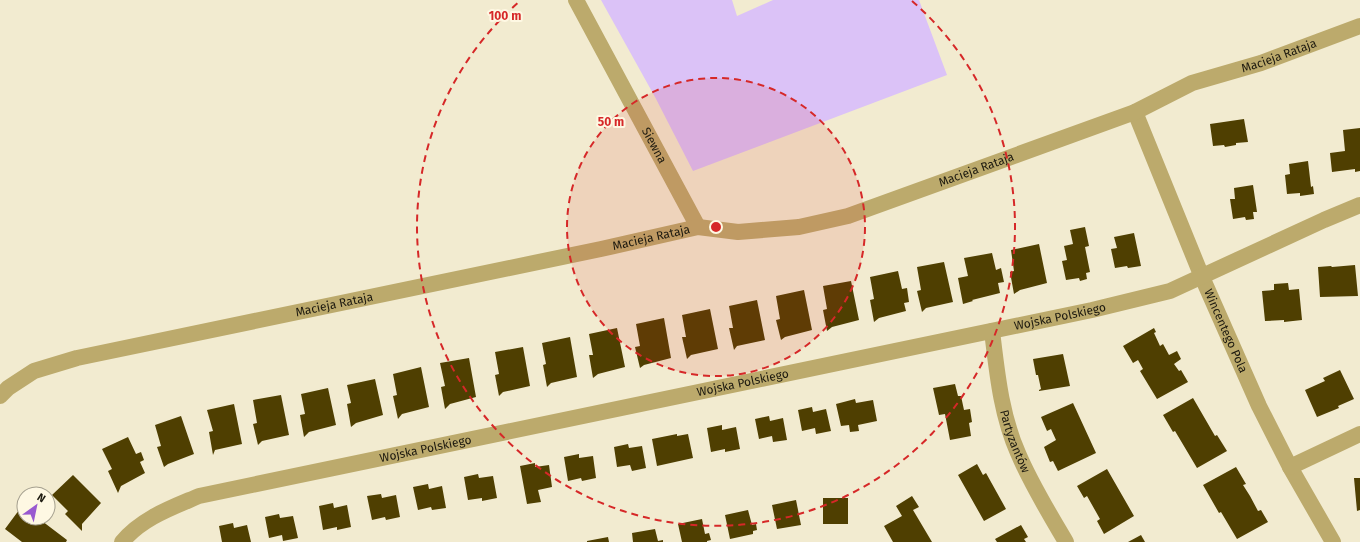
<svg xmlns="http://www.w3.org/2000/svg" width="1360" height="542" font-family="'Fira Sans',sans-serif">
<rect width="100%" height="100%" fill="#f2ebd0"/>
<path fill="#dbc2f7" d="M 601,0 L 732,0 L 737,16 L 773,0 L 919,0 L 947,75 L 693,171 L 655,97 Z"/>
<g fill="#4f3f01">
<path d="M 1244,119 L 1248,142 L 1236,143 L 1236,145 L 1225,147 L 1224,145 L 1213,146 L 1210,124 Z"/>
<path d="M 1360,128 L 1360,171 L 1355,172 L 1355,169 L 1332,172 L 1330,153 L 1345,151 L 1343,130 Z"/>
<path d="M 1308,161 L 1311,187 L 1313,186 L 1314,194 L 1300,196 L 1300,193 L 1287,194 L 1285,175 L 1290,174 L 1289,164 Z"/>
<path d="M 1253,185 L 1257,212 L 1253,212 L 1254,219 L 1246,220 L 1245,217 L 1233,219 L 1230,199 L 1235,199 L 1234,188 Z"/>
<path d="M 1085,227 L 1089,246 L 1085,247 L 1090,272 L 1086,273 L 1087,279 L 1080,281 L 1079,278 L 1066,280 L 1062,261 L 1067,260 L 1064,246 L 1073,244 L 1070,230 Z"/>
<path d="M 1134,233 L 1141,266 L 1128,268 L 1127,266 L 1115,268 L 1111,249 L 1117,248 L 1114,237 Z"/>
<path d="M 1039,244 L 1047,283 L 1020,290 L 1014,294 L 1010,272 L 1014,271 L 1011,250 Z"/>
<path d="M 992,253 L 996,270 L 1001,268 L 1004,282 L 998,283 L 1000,293 L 972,300 L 973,301 L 963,304 L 958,278 L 968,276 L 964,258 Z"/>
<path d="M 944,262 L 953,302 L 926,308 L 922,312 L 917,291 L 921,290 L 917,267 Z"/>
<path d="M 1355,265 L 1358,296 L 1320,297 L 1318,267 L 1331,266 L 1332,267 Z"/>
<path d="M 898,271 L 902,289 L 907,288 L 909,302 L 904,303 L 906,311 L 879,318 L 874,322 L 870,300 L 874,299 L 870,277 Z"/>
<path d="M 851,281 L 859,320 L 832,327 L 827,331 L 823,310 L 827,309 L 823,286 Z"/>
<path d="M 1288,283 L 1289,290 L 1299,289 L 1302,320 L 1284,322 L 1284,320 L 1265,321 L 1262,291 L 1274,290 L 1274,284 Z"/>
<path d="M 804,290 L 812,330 L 785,337 L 781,340 L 776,320 L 780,319 L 776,296 Z"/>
<path d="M 757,300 L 765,340 L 737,346 L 734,350 L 729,328 L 733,328 L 729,306 Z"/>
<path d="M 710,309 L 718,349 L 691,355 L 687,359 L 682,337 L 686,337 L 682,315 Z"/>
<path d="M 664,318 L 671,358 L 644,365 L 640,368 L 635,347 L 640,346 L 636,324 Z"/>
<path d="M 617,328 L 625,367 L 598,374 L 593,378 L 589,355 L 593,355 L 589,334 Z"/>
<path d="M 1154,328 L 1156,332 L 1154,333 L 1160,346 L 1163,344 L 1169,355 L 1177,351 L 1181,359 L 1174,364 L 1179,371 L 1181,370 L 1188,382 L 1157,399 L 1140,371 L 1143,369 L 1138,360 L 1133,363 L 1123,346 Z"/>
<path d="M 570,337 L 577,377 L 551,383 L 547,387 L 543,365 L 546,364 L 542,343 Z"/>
<path d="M 523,347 L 530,386 L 503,392 L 499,396 L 495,375 L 499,374 L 495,352 Z"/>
<path d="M 1063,354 L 1070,386 L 1039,391 L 1039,390 L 1041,389 L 1038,375 L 1036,375 L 1033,359 Z"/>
<path d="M 469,358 L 476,397 L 450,404 L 445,409 L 441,387 L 445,386 L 440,363 Z"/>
<path d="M 421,367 L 429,407 L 402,414 L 398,419 L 393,396 L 397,395 L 393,374 Z"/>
<path d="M 1340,370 L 1354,399 L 1338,406 L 1339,408 L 1317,417 L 1305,390 L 1325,381 L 1323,378 Z"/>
<path d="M 375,379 L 383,415 L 356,423 L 351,427 L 347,404 L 351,403 L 347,385 Z"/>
<path d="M 955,384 L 958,396 L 961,396 L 964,410 L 970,409 L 972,422 L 969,423 L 971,436 L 950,440 L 945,414 L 939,415 L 933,388 Z"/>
<path d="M 328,388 L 336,425 L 309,432 L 304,437 L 300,415 L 305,414 L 301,394 Z"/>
<path d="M 281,395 L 289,435 L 262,441 L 258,445 L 253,424 L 257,423 L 253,400 Z"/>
<path d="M 1193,398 L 1215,436 L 1217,435 L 1227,451 L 1197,468 L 1175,431 L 1173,432 L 1163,415 Z"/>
<path d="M 855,399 L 856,403 L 873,400 L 877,421 L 858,425 L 859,431 L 850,432 L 849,425 L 841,426 L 836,404 Z"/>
<path d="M 1073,403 L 1096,453 L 1058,471 L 1053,461 L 1050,462 L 1044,447 L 1056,440 L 1051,429 L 1047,431 L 1041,417 Z"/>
<path d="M 234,404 L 242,444 L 215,450 L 213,455 L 209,432 L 213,431 L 207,410 Z"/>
<path d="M 812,407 L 813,412 L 826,409 L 831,431 L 816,434 L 815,428 L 802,431 L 798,410 Z"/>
<path d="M 181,416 L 194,454 L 168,464 L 164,467 L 157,447 L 161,446 L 155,425 Z"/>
<path d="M 769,416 L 770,421 L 783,418 L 787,440 L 773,442 L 772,436 L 759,439 L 755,419 Z"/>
<path d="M 722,425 L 722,430 L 736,427 L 740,449 L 725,452 L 725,449 L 711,452 L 707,428 Z"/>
<path d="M 677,434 L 677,436 L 688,434 L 693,458 L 657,466 L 652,439 Z"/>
<path d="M 128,437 L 136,454 L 141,452 L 144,460 L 140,462 L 145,473 L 121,486 L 118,493 L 108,471 L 112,469 L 102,449 Z"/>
<path d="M 628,444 L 629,448 L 642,446 L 646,468 L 632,471 L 630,465 L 617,467 L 614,447 Z"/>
<path d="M 579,454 L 579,458 L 593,456 L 596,478 L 582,481 L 581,478 L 568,481 L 564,457 Z"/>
<path d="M 535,463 L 535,467 L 549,465 L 552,487 L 538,490 L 541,502 L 527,504 L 520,466 Z"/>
<path d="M 977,464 L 983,475 L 986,473 L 1006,509 L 984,521 L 958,475 Z"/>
<path d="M 1236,467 L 1246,484 L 1243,485 L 1250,496 L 1258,511 L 1261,510 L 1268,522 L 1237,539 L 1221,512 L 1219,513 L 1203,485 Z"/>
<path d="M 1107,469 L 1134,516 L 1104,534 L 1097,521 L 1100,519 L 1087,496 L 1084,498 L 1077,486 Z"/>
<path d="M 478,474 L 479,478 L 493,476 L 497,498 L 482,501 L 482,498 L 468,500 L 464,477 Z"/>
<path d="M 73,475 L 101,503 L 82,524 L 82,531 L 65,514 L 68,511 L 52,495 Z"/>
<path d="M 1354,478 L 1360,478 L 1360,510 L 1357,511 Z"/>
<path d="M 428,484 L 429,489 L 442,486 L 446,508 L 432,510 L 431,507 L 418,510 L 413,487 Z"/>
<path d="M 381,494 L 382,498 L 396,495 L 400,517 L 386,520 L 385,517 L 372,520 L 367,496 Z"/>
<path d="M 912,496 L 919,507 L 913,510 L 932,542 L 893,542 L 884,526 L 902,516 L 896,506 Z"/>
<rect x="823" y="498" width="25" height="26"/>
<path d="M 796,500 L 801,525 L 777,529 L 772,505 Z"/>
<path d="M 333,503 L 334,508 L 347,505 L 351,527 L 337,530 L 337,527 L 323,530 L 319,506 Z"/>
<path d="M 22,506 L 24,508 L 24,518 L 38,518 L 67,540 L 66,542 L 22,542 L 5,529 Z"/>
<path d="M 748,510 L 752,525 L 756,524 L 757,530 L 753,531 L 753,534 L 730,539 L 725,515 Z"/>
<path d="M 279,514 L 280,518 L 293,516 L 298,538 L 283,541 L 282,535 L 269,538 L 265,517 Z"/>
<path d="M 702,519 L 705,534 L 709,533 L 711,540 L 707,541 L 707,542 L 682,542 L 678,524 Z"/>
<path d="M 233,523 L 234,528 L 247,525 L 251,542 L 222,542 L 219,526 Z"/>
<path d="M 1021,525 L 1028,537 L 1024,539 L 1026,542 L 997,542 L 995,539 Z"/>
<path d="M 655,529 L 658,541 L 663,540 L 663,542 L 633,542 L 632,533 Z"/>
<path d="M 1141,535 L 1145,542 L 1128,542 Z"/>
<path d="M 608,537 L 609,542 L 587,542 L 587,541 Z"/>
</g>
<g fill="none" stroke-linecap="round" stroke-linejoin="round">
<g stroke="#bcaa6c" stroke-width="16">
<path id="s1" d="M 576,0 L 698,227"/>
<path id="s2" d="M 1135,112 L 1202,277 L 1259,406 L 1290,467 L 1333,542"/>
<path id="s3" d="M 992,331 C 997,372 1001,415 1018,453 C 1031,484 1049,513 1066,542"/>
<path id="s4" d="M 0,396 L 8,388 L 34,371 L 77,358 L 601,249 L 698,227 L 738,232 L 799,227 L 848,216 L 1135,112 L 1192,83 L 1261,63 L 1360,26"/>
<path d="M 1290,467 L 1360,434"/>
<path id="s5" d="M 122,542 C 142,518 171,508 199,496 L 1092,310 L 1170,291 L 1324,220 L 1360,205"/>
</g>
</g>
<circle cx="716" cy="227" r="149" fill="#d62828" fill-opacity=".12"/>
<g fill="none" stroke="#d62828" stroke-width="2" stroke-dasharray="7 5">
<circle cx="716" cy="227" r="149"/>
<path d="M912 1A299 299 0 1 1 520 1"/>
</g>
<g text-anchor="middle" stroke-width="4" stroke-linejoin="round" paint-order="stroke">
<g font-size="12" fill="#1c190f" stroke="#fef8e3">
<text dy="4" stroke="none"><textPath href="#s4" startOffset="1334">Macieja Rataja</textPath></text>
<text dy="4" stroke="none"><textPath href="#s1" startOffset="165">Siewna</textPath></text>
<text dy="4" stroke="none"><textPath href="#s4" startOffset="1010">Macieja Rataja</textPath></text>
<text dy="4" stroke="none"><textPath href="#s4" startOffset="674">Macieja Rataja</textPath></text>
<text dy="4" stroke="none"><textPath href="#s4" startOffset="350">Macieja Rataja</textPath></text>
<text dy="4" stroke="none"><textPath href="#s5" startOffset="970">Wojska Polskiego</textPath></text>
<text dy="4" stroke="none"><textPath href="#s2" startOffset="237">Wincentego Pola</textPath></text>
<text dy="4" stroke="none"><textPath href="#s5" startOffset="646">Wojska Polskiego</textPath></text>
<text dy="4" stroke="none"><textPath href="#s3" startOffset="113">Partyzantów</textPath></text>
<text dy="4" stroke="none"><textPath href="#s5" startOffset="322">Wojska Polskiego</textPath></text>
</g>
</g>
<circle cx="716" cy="227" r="6" fill="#d62828" stroke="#fef8e3" stroke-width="2"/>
<g font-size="12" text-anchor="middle" font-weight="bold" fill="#d62828" stroke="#fef8e3" stroke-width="4" stroke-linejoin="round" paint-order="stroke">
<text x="505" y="20">100 m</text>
<text x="611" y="126">50 m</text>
</g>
<g transform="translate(36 506) rotate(33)"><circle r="19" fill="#fef8e3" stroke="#a49f8e"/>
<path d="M0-3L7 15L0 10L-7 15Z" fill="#995ad0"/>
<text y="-6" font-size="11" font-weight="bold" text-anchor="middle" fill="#1c190f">N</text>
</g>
</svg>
